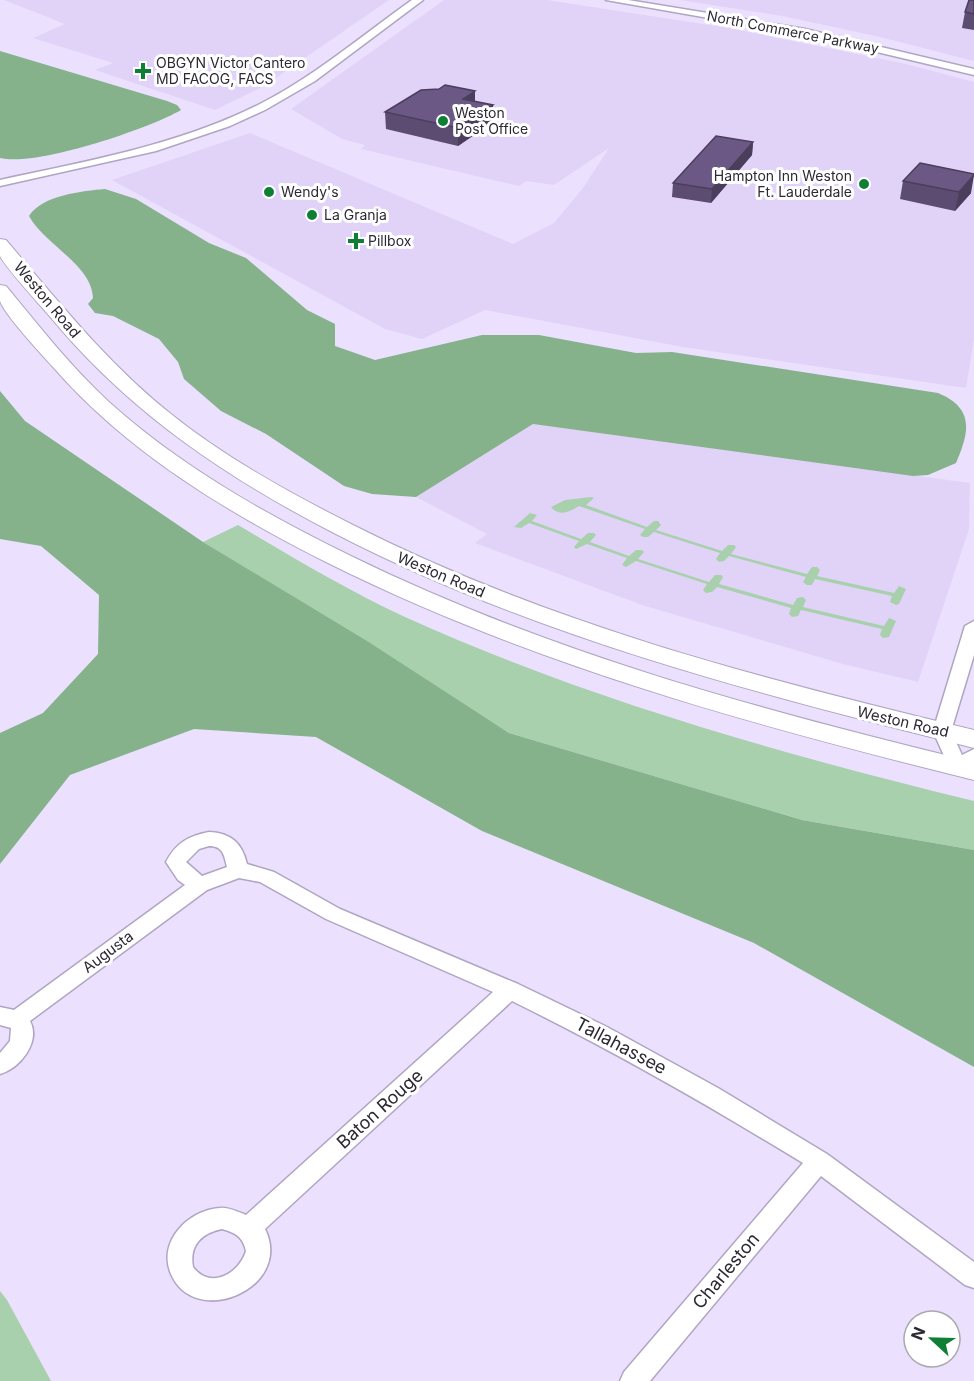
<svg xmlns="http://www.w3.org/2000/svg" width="974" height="1381" font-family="Inter,sans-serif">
<rect width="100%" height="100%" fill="#ebe0fe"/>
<g fill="#e1d3f8">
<path d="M 4,0 L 389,0 L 264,86 L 215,110 L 95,70 L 113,63 L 33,38 L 65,24 Z"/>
<path d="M 444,0 L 547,0 L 729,28 L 906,64 L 974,82 L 974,339 L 966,388 L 683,347 L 485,310 L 422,339 L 385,329 L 112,180 L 250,133 L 513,244 L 554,223 L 583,188 L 609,148 L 554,185 L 526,181 L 519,186 L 361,149 L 365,145 L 342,139 L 291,109 Z"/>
<path d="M 680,0 L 974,0 L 974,61 L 880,37 L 782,16 Z"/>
<path d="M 533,424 L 970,483 L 969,529 L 918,682 L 843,664 L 642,605 L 475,543 L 487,534 L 416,497 Z"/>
</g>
<g fill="#a8d0ad">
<path d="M 591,497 L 594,498 L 586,505 L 647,527 L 654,521 L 658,521 L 661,525 L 656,530 L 722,551 L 728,545 L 734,545 L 736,547 L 731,554 L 807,574 L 812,567 L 817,567 L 820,570 L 817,576 L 894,593 L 899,586 L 906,589 L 899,604 L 896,605 L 890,602 L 892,596 L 815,579 L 812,585 L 807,585 L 803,582 L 806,577 L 729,556 L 724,561 L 719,562 L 716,559 L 720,553 L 654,532 L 648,537 L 643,537 L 640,535 L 645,529 L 579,506 C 570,512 559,517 551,507 L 565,500 Z"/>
<path d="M 530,513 L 537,515 L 532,521 L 581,539 L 588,533 L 594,533 L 596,535 L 590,542 L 629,556 L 636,550 L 642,550 L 644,552 L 638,559 L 709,582 L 715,575 L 721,575 L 723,577 L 719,584 L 793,605 L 797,598 L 803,597 L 806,600 L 803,607 L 884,626 L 889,618 L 896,621 L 889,637 L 883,638 L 880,635 L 882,629 L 801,610 L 798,616 L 792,617 L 789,614 L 791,608 L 717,587 L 712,592 L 706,593 L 703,590 L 707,584 L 636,561 L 626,567 L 622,565 L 627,558 L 587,544 L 576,549 L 574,547 L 579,541 L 529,523 L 521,528 L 514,527 Z"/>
<path d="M 238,525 C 292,557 347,590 405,617 C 586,699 781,754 974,801 L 974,850 L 802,820 L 509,733 L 203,542 Z"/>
<path d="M 0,1291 L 7,1300 L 51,1381 L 0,1381 Z"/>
</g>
<g fill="#85b28b">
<path d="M 0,51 L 167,101 L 177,105 L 181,110 C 148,129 36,167 0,158 Z"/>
<path d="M 105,189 L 136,199 L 209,243 L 246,258 L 307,310 L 335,324 L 335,346 L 375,360 L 482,335 L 539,335 L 636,353 L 672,352 L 938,393 C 974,408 970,431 956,463 L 928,475 L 913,476 L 533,424 L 416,497 L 372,494 L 344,486 L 266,434 L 221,411 L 184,379 L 178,362 L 159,339 L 113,316 L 95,313 L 88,304 L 93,298 C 92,265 45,245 29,216 C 42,195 83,191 105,189 Z"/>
<path d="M 0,391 L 25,421 L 203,542 L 367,641 L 509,733 L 802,820 L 974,850 L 974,1067 L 754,943 L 482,831 L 316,737 L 194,729 L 70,775 L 0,864 L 0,733 L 43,713 L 98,654 L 99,595 L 41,546 L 0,539 Z"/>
</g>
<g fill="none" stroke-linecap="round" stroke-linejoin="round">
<g stroke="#b0a5c2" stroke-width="3">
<g id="minor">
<path d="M 412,0 L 423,0 L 315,81 L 265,110 L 230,126 L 156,151 L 0,186 L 0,180 C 87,161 178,145 258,105 C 314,77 361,36 412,0 Z"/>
<path d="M 606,0 L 628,0 L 805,29 L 974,69 L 974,75 L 805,35 Z"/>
<path d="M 974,621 L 974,655 L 951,731 L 962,755 L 974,749 L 974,764 L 958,773 L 951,771 L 949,767 L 933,731 L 965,626 Z"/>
<path d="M 209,832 C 231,833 242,843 247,864 L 274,872 L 340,909 L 518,984 L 607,1027 L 718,1088 L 827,1154 L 974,1262 L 974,1288 L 965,1285 L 821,1176 L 650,1381 L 620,1381 L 624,1372 L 803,1163 C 708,1105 612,1050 512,1001 L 265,1229 C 294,1288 195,1330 171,1274 C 157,1242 188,1210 220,1208 C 228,1207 238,1212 246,1215 L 493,992 L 326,919 L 260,882 L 239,878 L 207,890 L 30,1021 C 41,1042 20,1068 0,1074 L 0,1053 L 10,1041 L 11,1028 L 0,1025 L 0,1007 L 14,1010 L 185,885 L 178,880 L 166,862 C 176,843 188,836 209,832 ZM 209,846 C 223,846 224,855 227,867 L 202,876 L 186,862 L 199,849 ZM 222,1229 C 236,1233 243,1237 246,1251 C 239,1274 210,1290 193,1267 C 189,1245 202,1233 222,1229 Z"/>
</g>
</g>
<g stroke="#b0a5c2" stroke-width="2">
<g id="secondary">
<path d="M 0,239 L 6,240 C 58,301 108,364 171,414 C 226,458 288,492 351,524 C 548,624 761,679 974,730 L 974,748 C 755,693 535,637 334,533 C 229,479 135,416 58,326 C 47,312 6,269 0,256 C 0,251 0,243 0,239 Z"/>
<path d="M 0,285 L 6,286 C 39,326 71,367 109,402 C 180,466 265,514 351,556 C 549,653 760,710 974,762 L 974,780 C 752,725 533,665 328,563 C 228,513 127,452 53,367 C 42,355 4,314 0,301 C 0,297 0,289 0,285 Z"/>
</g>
</g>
<use href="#minor" fill="#fff" fill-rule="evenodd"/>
<use href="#secondary" fill="#fff" fill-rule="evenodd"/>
</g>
<g fill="#5c4c72">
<path d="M 974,0 L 974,30 L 962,28 L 965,12 Z"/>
<path d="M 475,102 L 493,105 L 493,122 L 458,146 L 386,129 L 385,112 Z"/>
<path d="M 753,142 L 752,155 L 711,203 L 672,197 L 673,183 Z"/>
<path d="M 903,181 L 971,193 L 955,211 L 900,199 Z"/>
</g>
<g fill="#4b3e5d">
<path d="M 475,91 L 475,108 L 463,99 Z"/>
<path d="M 493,105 L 493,122 L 458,146 L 458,128 Z"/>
<path d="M 753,142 L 752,155 L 711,203 L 712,189 Z"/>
<path d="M 974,175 L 971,193 L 955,211 L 959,192 Z"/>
</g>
<g fill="#6b5885" stroke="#4b3e5d" stroke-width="1.5">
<path d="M 969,0 L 974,0 L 974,14 L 965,12 Z"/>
<path d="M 445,85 L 475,91 L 463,99 L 493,105 L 458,128 L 385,112 L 421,90 L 439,89 Z"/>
<path d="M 716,136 L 753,142 L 712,189 L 673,183 Z"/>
<path d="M 920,163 L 974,174 L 974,175 L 959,192 L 903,181 Z"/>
</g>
<g fill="#0f7f36" stroke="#fff" stroke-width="2">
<path d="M140 62h6v6h6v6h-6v6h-6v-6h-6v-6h6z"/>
<circle cx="443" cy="121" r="6"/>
<circle cx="864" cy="184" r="6"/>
<circle cx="269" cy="192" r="6"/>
<circle cx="312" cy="215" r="6"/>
<path d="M353 232h6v6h6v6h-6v6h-6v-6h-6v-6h6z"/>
</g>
<g text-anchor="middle" stroke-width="6" stroke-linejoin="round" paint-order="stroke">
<g font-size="14" fill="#2d2934" stroke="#fff">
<text transform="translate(793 32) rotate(11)" y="5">North Commerce Parkway</text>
</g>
<g font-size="14" fill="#2d2934" stroke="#fff" text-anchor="start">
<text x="156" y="68">OBGYN Victor Cantero<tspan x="156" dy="16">MD FACOG, FACS</tspan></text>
<text x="455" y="118">Weston<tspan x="455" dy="16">Post Office</tspan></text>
<text x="852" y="181" text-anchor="end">Hampton Inn Weston<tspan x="852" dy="16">Ft. Lauderdale</tspan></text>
<text x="281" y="197">Wendy's</text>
<text x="324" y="220">La Granja</text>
<text x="368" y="246">Pillbox</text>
</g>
<g font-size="15" fill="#2d2934" stroke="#fff">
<text transform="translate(47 300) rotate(50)" y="5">Weston Road</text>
<text transform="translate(441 575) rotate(23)" y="5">Weston Road</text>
<text transform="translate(903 722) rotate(13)" y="5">Weston Road</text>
<text transform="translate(108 952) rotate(-37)" y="5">Augusta</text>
</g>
<g font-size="18" fill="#2d2934" stroke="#fff">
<text transform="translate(621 1046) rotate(28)" y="6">Tallahassee</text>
<text transform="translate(380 1109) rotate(-42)" y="6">Baton Rouge</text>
<text transform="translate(726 1271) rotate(-50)" y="6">Charleston</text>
</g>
</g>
<g transform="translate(932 1339) rotate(292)"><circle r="28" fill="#ffffff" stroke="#aba9ae" stroke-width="1.5"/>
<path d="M0-4.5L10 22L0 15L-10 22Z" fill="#0f7f36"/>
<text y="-9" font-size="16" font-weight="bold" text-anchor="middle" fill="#2d2934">N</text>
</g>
</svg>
